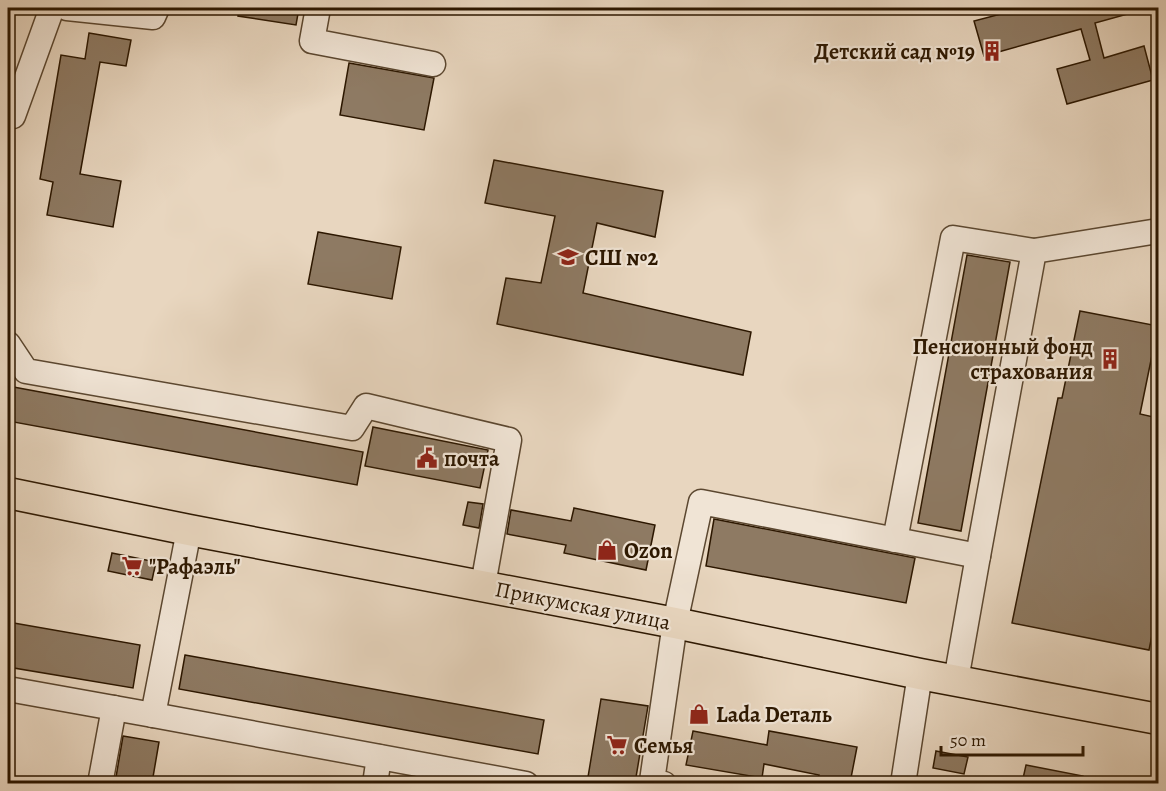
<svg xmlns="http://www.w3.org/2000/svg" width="1166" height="791" font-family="Alegreya,serif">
<rect width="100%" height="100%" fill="#e8d6bf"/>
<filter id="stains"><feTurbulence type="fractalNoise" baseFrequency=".00333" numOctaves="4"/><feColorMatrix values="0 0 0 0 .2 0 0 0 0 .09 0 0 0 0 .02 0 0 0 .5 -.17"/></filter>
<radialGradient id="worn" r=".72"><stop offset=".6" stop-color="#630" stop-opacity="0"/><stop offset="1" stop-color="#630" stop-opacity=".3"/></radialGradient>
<g fill="#8e7a63" stroke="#2c1700" stroke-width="1.5">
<path d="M 239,8 L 299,8 L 296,25 L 238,16 Z"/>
<path d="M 1024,8 L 1135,8 L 1135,12 L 1095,23 L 1104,58 L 1144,46 L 1153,80 L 1067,104 L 1057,69 L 1090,60 L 1081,29 L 984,56 L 974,21 Z"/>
<path d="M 89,33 L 131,40 L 126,66 L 100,62 L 80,174 L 121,181 L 113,227 L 47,215 L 53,182 L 40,179 L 61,55 L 85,59 Z"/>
<path d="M 349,63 L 434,78 L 424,130 L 340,115 Z"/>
<path d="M 494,160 L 663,191 L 655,237 L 597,223 L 583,293 L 751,332 L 743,375 L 497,324 L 506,278 L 541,283 L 555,216 L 485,203 Z"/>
<path d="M 318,232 L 401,247 L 392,299 L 308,284 Z"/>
<path d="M 967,255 L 1010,262 L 961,531 L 918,523 Z"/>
<path d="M 1080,311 L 1158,326 L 1140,414 L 1158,418 L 1158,606 L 1149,650 L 1012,623 L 1058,398 L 1062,398 Z"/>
<path d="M 8,386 L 363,452 L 357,485 L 8,421 Z"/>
<path d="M 373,427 L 488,450 L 480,488 L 365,466 Z"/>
<path d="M 468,502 L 483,504 L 479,528 L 463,525 Z"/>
<path d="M 574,508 L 655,525 L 646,570 L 564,553 L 566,545 L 507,534 L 511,510 L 571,521 Z"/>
<path d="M 714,519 L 915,558 L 906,603 L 706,566 Z"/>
<path d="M 112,553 L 156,562 L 152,580 L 108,571 Z"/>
<path d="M 8,622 L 140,645 L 133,688 L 8,667 Z"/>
<path d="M 185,655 L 544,720 L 538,754 L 179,689 Z"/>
<path d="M 601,699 L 648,706 L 635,783 L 587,783 Z"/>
<path d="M 693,731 L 767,745 L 769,731 L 857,747 L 850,783 L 817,783 L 819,775 L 764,764 L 762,778 L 686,765 Z"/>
<path d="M 123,736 L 159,742 L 152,783 L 115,783 Z"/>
<path d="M 936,751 L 968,757 L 964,774 L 933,768 Z"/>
<path d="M 1026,765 L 1083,776 L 1083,783 L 1022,783 Z"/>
</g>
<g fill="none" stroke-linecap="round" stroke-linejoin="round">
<g stroke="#5b4730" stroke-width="27">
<g id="minor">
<path d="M 67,8 L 153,17 L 157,8"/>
<path d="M 318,8 L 312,41 L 433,64"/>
<path d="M 8,115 L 13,116 L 52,8"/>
<path d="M 8,344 L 26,371 L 352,428 L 366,406 L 509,440 L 483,585"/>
<path d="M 189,530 L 153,715 L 526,784"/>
<path d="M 895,540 L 953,238 L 1034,251"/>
<path d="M 978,556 L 1034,251 L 1158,231"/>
<path d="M 8,689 L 153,715"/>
<path d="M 100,784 L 114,708"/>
<path d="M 375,784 L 379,757"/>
<path d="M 664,784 L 652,781 L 675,623 L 701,502 L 978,556 L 956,680"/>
<path d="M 903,784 L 920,674"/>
</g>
</g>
<g stroke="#2c1700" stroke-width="33">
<path id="major" d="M 8,493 L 189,530 L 675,623 L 920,674 L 1158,719"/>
</g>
<use href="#minor" stroke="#f0e4d5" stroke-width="24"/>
<use href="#major" stroke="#e8d6bf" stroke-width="30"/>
</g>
<defs>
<g id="building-bare" transform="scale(1.62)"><path d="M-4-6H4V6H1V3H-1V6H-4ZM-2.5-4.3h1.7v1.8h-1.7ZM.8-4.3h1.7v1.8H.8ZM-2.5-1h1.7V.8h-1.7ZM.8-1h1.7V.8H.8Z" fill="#8f2418" stroke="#f0e4d5" stroke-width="2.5" paint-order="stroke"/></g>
<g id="school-bare" transform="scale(1.62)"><path d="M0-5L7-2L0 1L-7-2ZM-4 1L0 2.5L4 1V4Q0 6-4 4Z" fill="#8f2418" stroke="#f0e4d5" stroke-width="2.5" paint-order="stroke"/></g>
<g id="civic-bare" transform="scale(1.62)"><path d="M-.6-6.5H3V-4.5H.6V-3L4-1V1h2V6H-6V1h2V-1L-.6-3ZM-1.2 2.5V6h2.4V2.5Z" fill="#8f2418" stroke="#f0e4d5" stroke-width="2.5" paint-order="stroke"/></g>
<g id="shop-bare" transform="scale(1.62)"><path d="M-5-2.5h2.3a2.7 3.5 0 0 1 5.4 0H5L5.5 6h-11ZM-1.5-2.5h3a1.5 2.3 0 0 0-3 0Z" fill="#8f2418" stroke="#f0e4d5" stroke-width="2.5" paint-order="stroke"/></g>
<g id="supermarket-bare" transform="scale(1.62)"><path d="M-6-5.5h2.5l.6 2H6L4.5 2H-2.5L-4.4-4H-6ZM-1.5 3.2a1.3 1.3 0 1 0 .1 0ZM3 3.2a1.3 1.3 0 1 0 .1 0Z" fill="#8f2418" stroke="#f0e4d5" stroke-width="2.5" paint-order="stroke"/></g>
</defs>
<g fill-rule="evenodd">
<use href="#building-bare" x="992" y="51"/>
<use href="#school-bare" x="568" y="257"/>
<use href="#building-bare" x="1110" y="359"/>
<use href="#civic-bare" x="427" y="458"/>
<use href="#shop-bare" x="607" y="550"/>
<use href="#supermarket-bare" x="132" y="566"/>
<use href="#shop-bare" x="699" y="714"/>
<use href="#supermarket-bare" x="617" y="745"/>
</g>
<g text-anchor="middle" stroke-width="4.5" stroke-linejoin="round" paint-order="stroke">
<g font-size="22" font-weight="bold" fill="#2c1700" stroke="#f0e4d5" text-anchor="start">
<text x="975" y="59" text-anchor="end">Детский сад №19</text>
<text x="585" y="265">СШ №2</text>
<text x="1093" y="354" text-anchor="end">Пенсионный фонд<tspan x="1093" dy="25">страхования</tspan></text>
<text x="444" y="466">почта</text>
<text x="624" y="558">Ozon</text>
<text x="149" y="574">"Рафаэль"</text>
<text x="716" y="722">Lada Dеталь</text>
<text x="634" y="753">Семья</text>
</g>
<g font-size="22" fill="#2c1700" stroke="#f0e4d5">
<text transform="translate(583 605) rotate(11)" y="8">Прикумская улица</text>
</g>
</g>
<rect width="1166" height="791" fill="none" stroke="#e8d6bf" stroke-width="30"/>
<rect x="9" y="9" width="1148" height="773" fill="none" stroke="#2c1700" stroke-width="3"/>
<rect x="15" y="15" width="1136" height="761" fill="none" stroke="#2c1700" stroke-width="1.5"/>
<path d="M941 746v9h142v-9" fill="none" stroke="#2c1700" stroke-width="3"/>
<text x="950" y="746" font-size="18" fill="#2c1700" stroke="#f0e4d5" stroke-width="4.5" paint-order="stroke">50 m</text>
<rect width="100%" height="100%" filter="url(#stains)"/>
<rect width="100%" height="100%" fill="url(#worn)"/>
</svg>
